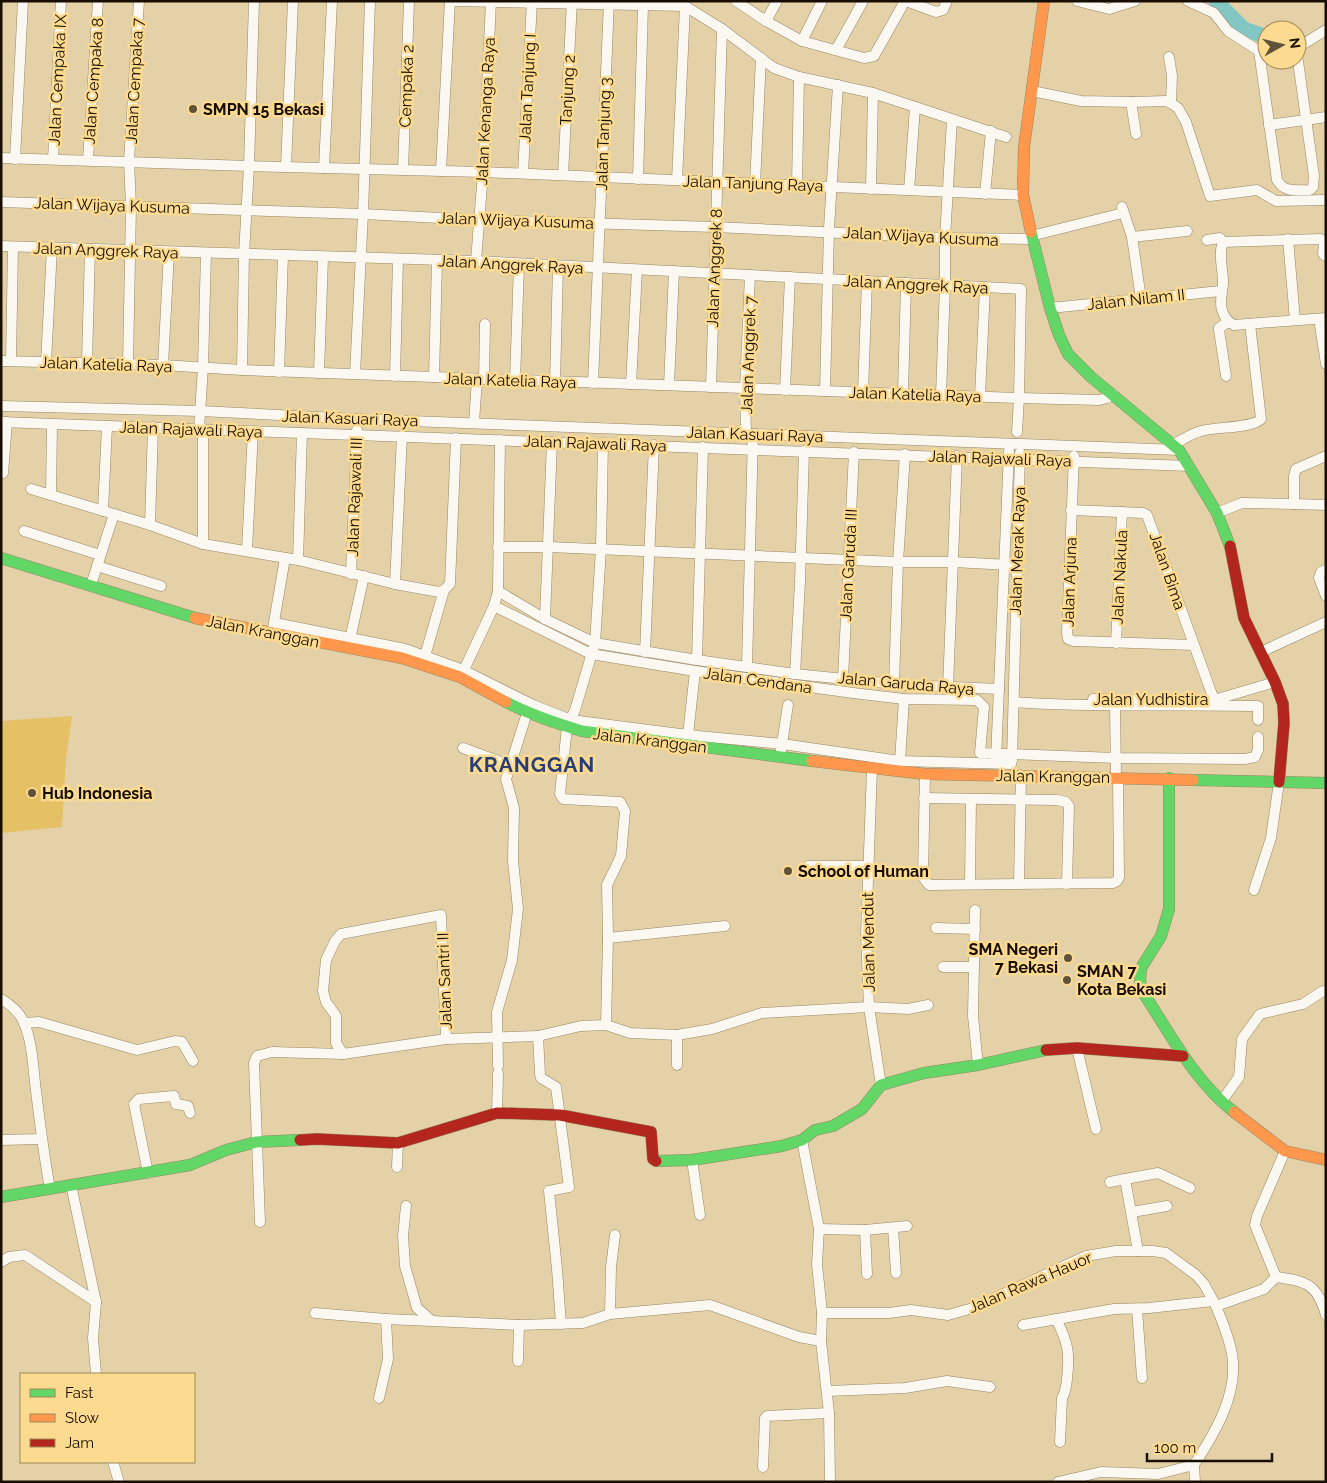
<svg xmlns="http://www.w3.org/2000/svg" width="1327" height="1483" font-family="Raleway,sans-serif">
<rect width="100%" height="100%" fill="#e4d1a8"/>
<path fill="#e5c065" d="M 72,716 L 66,758 L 62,827 L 1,833 L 1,721 Z"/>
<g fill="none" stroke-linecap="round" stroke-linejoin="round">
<path stroke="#83c7c4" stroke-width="15" d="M 1216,1 L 1244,29 L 1267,37"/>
<g stroke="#968764" stroke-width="11">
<g id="street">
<path d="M 455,1 L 685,6 L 722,29 L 774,68 L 799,77 L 873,93 L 1006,137"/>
<path d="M 736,1 L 766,21 L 802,41 L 864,58 L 874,56 L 905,1"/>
<path d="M 906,1 L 936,12 L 943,10 L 947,1"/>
<path d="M 1077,1 L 1109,9 L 1135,1"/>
<path d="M 1188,1 L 1214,13 L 1228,31 L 1259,51 L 1277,180 C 1284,193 1297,190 1310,190 L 1313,187 L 1314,176 L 1297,54"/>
<path d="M 766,21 L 777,1"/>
<path d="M 802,41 L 822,1"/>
<path d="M 1297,48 L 1326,30"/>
<path d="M 836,50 L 863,1"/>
<path d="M 1169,57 L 1172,76 L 1171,103"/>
<path d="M 1032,91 L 1081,101 L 1131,102 L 1166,101 L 1171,103 L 1178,108 L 1186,122 L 1210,196 L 1257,190 L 1276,201 L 1326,200"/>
<path d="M 1131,102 L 1136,134"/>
<path d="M 1269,125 L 1326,117"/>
<path d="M 1,158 L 249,166 L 483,172 L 1023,195"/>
<path d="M 15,159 L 23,1"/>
<path d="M 53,159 L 61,1"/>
<path d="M 88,160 L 98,1"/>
<path d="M 286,167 L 293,1"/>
<path d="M 324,168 L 332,1"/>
<path d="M 403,170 L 409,1"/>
<path d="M 441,171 L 450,1"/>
<path d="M 523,173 L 532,1"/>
<path d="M 563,175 L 572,1"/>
<path d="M 638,179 L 643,6"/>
<path d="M 677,180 L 685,6"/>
<path d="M 755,184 L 761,58"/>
<path d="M 797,185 L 799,77"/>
<path d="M 871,189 L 873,93"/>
<path d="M 909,190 L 915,107"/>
<path d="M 985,194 L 991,131"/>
<path d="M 1,202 L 363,214 L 479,220 L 715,227 L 945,238 L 1032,239"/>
<path d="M 1122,207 L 1132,237 L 1141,299"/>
<path d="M 1031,236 L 1123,213"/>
<path d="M 1132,237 L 1187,231"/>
<path d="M 1288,239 L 1295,320"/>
<path d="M 1207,240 L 1220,238 L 1223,242"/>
<path d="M 1,246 L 476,261 L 1021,289 L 1019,398 L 1017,432"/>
<path d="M 1326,256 L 1323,254 L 1324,243 L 1321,239 L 1223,242 C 1218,254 1223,269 1223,282 C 1223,291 1219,301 1222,310 C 1224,317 1228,322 1234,325 L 1326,318"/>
<path d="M 476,261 L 483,172 L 491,1"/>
<path d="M 1050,308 L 1221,291"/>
<path d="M 1319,319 L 1326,364"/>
<path d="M 1,361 L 163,365 L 242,370 L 1019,398 L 1099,400 L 1107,398 L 1113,394"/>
<path d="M 11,361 L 13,247"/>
<path d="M 46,362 L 52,248"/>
<path d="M 87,363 L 90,249"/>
<path d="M 128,364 L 131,206 L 129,161 L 139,1"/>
<path d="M 163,365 L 169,252"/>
<path d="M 242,370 L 244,254 L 249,166 L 254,1"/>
<path d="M 279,372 L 283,255"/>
<path d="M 319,373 L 323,257"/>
<path d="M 355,374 L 363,214 L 370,1"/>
<path d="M 395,376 L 398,259"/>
<path d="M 1226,376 L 1219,330 L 1219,328 L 1228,322"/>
<path d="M 434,377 L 437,260"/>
<path d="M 484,379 L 485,324"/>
<path d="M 515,380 L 519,264"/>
<path d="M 555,382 L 558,266"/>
<path d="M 593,383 L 609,1"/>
<path d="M 631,384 L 637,270"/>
<path d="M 669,385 L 674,271"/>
<path d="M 711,387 L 722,29"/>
<path d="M 785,390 L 790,277"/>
<path d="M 825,391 L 829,228 L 838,85"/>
<path d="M 863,392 L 867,281"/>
<path d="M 903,394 L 906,283"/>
<path d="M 941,395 L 945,285 L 945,238 L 952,120"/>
<path d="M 980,396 L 985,287"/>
<path d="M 1,406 L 200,411 L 357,419 L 1179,450"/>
<path d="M 1,422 L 1189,466"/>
<path d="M 474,423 L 477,379"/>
<path d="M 199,429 L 203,367 L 206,253"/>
<path d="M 203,429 L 203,544"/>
<path d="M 746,434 L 745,388 L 750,275"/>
<path d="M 603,443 L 601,549 L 595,643 L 575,710 L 567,727 L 560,794 L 563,799 L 620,802 L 625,811 L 621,856 L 607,885 L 608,938 L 606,1025"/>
<path d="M 1173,445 C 1182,440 1190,434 1201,431 C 1214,427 1254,428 1261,419 L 1250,324"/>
<path d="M 1074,456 L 1067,632 L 1068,639 L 1074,641 L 1193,645"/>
<path d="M 3,473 L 7,422"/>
<path d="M 31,489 L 150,525 L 203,544 L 298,560 L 395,584 L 439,592 L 444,590 L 450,584 L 456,438"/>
<path d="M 51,495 L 52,424"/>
<path d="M 1294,504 L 1326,505"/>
<path d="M 1071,510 L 1143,513 L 1147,515 L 1214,700"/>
<path d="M 103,511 L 107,426"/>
<path d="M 1217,513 L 1242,503 L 1294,504 L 1294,476 L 1296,469 L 1326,456"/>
<path d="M 150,525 L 153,427"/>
<path d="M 24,531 L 100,555"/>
<path d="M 498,547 L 549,547 L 898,562 L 953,562 L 1010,565"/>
<path d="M 247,550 L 253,431"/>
<path d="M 298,560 L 302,433"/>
<path d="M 97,566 L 161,586"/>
<path d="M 1326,570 L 1321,572 L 1319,578 L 1326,596"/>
<path d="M 351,574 L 357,430"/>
<path d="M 395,584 L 402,436"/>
<path d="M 91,585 L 114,514"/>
<path d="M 498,591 L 545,619 L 595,643 L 697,660 L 795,674 L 905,685 L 999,689"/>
<path d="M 494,606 L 591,654 L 695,671 L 853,693 L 904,699 L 977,700 L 984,707 L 980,753 L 1116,758 L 1245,759 L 1255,757 L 1258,750 L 1258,737"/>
<path d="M 545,619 L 552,442"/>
<path d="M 275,623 L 405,649 L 463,670 L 533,705 L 571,720 L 688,735 L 782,744 L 900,761 L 1011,764"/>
<path d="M 273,628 L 285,558"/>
<path d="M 1116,643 L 1122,512"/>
<path d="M 349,644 L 364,576"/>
<path d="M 645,652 L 654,445"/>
<path d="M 1261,652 L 1326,622"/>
<path d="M 425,656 L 444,590"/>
<path d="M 697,660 L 703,447"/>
<path d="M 747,666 L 753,434"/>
<path d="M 462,674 L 494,606 L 498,591 L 500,440"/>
<path d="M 795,674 L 800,582 L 804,451"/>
<path d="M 843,678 L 854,452"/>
<path d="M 894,684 L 898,562 L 905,454"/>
<path d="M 948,688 L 957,456"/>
<path d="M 1093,699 L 1148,700"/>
<path d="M 1208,700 L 1214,700 L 1275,682"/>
<path d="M 1014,702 C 1095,708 1176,704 1258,706 L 1258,720"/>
<path d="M 1115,707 L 1116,777"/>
<path d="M 688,735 L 695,671"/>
<path d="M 463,748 L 509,765"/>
<path d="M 781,750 L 788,705"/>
<path d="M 996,759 L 1009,451"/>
<path d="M 900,761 L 904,699"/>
<path d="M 1012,761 L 1020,453"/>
<path d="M 872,769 L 866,935 L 869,1007 L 881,1085"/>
<path d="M 925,774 L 923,877 L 929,885 L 1113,883 L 1117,881 L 1119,877 L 1118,777"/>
<path d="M 924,798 L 1057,800 L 1066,802 L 1069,806 L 1067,884"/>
<path d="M 808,866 L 868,866"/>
<path d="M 1019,883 L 1021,775"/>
<path d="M 970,884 L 971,799"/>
<path d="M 1254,890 L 1271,838 L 1279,782"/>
<path d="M 975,910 L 973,1016 L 978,1065"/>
<path d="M 936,928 L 975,929"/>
<path d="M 608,938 L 725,926"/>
<path d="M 943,967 L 974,967"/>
<path d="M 1,999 C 11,1005 20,1012 24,1023 C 33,1044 33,1069 36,1091 C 40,1124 44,1156 50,1189"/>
<path d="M 24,1023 L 39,1022 L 137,1050 L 175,1041 L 182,1042 L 193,1061"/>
<path d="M 538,1036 L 540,1074 L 541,1078 L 556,1087 L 569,1187 L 549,1191 L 557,1269 L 561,1324"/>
<path d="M 1077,1048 L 1096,1129"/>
<path d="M 343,1054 L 336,1043 L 336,1016 L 326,1002 L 323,991 L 326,960 L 335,941 L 341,934 L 441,915 L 446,1039"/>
<path d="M 677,1065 L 677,1035"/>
<path d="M 498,1066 L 497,1012 L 512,960 L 518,909 L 513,861 L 514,808 L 506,779 L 527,713"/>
<path d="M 1221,1102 L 1239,1077 L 1242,1039 L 1260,1014 L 1303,1004 L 1323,991 L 1326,992"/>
<path d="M 497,1113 L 498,1073"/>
<path d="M 1,1140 L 41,1139"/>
<path d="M 802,1140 L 819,1229 L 817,1264 L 822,1313 L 821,1341 L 829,1413 L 830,1482"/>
<path d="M 692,1160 L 700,1215"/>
<path d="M 397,1167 L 398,1143"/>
<path d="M 148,1173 L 134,1104 L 139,1099 L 174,1096 L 176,1104 L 188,1106 L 190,1113"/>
<path d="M 1110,1182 L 1125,1179"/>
<path d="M 71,1185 L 96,1302 L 93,1338 L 96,1374"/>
<path d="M 406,1206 L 403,1236 L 405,1266 L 417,1308 L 431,1320"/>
<path d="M 1132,1212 L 1167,1206"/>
<path d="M 260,1222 L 254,1063 L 257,1056 L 272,1052 L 343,1054 L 446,1039 L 538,1036 L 581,1026 L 606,1025 L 630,1033 L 677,1035 L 712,1029 L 762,1013 L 869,1007 L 908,1009 L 928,1005"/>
<path d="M 893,1228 L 896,1273"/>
<path d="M 819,1229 L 865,1230 L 907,1226"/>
<path d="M 865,1230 L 867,1274"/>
<path d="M 1138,1251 L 1125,1179 L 1158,1173 L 1190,1188"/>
<path d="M 1,1262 L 9,1257 L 25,1255 L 96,1302"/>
<path d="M 1276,1277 L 1255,1225 L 1257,1216 L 1285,1151"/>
<path d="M 1137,1309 L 1142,1378"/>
<path d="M 315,1313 L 386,1319 L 519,1325 L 583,1323 L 610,1314 L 710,1305 L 799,1337 L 821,1341"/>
<path d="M 822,1313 L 889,1313 L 911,1310 L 948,1315 L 973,1308 L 1086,1256 L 1116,1251 L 1153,1251 L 1166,1253 L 1196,1275 L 1204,1284 L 1216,1306"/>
<path d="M 610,1314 L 611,1267 L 615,1235"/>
<path d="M 1056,1319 C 1068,1342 1070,1353 1067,1379 C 1066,1386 1066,1392 1062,1398 L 1060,1442"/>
<path d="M 1023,1325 L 1114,1309 L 1149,1308 L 1213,1301"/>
<path d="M 518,1361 L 519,1325"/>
<path d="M 827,1391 L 905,1388 L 947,1381 L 990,1387"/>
<path d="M 379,1398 L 388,1359 L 386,1319"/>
<path d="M 113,1462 L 119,1482"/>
<path d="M 1194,1465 L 1195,1482"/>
<path d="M 763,1467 L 765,1418 L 767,1416 L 829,1413"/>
<path d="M 1058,1482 L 1101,1472 L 1158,1474 L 1194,1465 C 1215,1433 1239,1393 1232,1354 C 1229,1337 1222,1321 1216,1306 L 1264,1289 L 1276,1277 C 1307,1281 1317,1284 1326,1315"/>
</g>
</g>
<g stroke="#968764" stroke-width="12">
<g id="fast">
<path d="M 1031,232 L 1050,308 L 1059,335 L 1068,354 L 1091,377 L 1179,450 L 1217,513 L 1230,546"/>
<path d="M 1,558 L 195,618"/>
<path d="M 506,702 C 531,715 555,723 582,731 L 812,761"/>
<path d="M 1169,778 L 1169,909 L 1161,936 L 1141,968 L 1140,982 L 1142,991 C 1170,1033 1194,1081 1234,1112"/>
<path d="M 1193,780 L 1326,783"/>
<path d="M 656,1161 L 692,1160 L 782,1146 L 802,1140 L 815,1130 L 833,1126 L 862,1109 L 881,1085 L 924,1073 L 978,1065 L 1046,1050"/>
<path d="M 1,1197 L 190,1165 L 226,1150 L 256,1142 L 300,1140"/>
</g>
</g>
<g stroke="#968764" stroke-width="12">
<g id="slow">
<path d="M 1031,232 L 1023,195 L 1024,147 L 1044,1"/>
<path d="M 195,618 L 402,658 L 460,677 L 506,702"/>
<path d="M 812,761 L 925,774 L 1193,780"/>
<path d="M 1234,1112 L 1285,1151 L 1326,1160"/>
</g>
</g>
<g stroke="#968764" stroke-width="12">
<g id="jam">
<path d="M 1230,546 L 1244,618 L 1275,682 L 1283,704 L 1284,723 L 1279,782"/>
<path d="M 1046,1050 L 1077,1048 L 1183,1056"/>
<path d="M 300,1140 L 317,1139 L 398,1143 L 497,1113 L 560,1115 L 651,1132 L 653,1159 L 656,1161"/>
</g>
</g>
<use href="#street" stroke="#fbf8f2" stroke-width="10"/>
<use href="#fast" stroke="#63d668" stroke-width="11"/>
<use href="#slow" stroke="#ff974d" stroke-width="11"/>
<use href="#jam" stroke="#b3261e" stroke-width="11"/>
</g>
<g fill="#5f523b" stroke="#fcdb90" stroke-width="2">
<circle cx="193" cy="109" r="5"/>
<circle cx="32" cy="793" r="5"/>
<circle cx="788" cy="871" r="5"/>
<circle cx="1068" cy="958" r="5"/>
<circle cx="1067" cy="980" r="5"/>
</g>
<g text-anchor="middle" stroke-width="5" stroke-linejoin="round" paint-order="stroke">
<g font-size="16" fill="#170d00" stroke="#fcdb90">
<text transform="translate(57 80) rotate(-87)" y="6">Jalan Cempaka IX</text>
<text transform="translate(93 81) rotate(-86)" y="6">Jalan Cempaka 8</text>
<text transform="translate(134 81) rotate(-87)" y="6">Jalan Cempaka 7</text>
<text transform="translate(406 86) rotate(-88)" y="6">Cempaka 2</text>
<text transform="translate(527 88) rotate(-87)" y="6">Jalan Tanjung I</text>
<text transform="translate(567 90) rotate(-87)" y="6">Tanjung 2</text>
<text transform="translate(485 111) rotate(-87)" y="6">Jalan Kenanga Raya</text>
<text transform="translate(603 134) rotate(-88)" y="6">Jalan Tanjung 3</text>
<text transform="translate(753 183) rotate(2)" y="6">Jalan Tanjung Raya</text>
<text transform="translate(112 205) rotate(2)" y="6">Jalan Wijaya Kusuma</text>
<text transform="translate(516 220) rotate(2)" y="6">Jalan Wijaya Kusuma</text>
<text transform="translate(921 236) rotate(3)" y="6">Jalan Wijaya Kusuma</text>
<text transform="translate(106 250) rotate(2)" y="6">Jalan Anggrek Raya</text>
<text transform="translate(511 264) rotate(3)" y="6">Jalan Anggrek Raya</text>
<text transform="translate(714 268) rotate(-88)" y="6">Jalan Anggrek 8</text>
<text transform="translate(916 284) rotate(3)" y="6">Jalan Anggrek Raya</text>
<text transform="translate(1136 299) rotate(-6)" y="6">Jalan Nilam II</text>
<text transform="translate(748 355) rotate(-88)" y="6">Jalan Anggrek 7</text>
<text transform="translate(106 364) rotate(2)" y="6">Jalan Katelia Raya</text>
<text transform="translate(510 380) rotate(2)" y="6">Jalan Katelia Raya</text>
<text transform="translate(915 394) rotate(2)" y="6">Jalan Katelia Raya</text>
<text transform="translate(350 418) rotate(2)" y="6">Jalan Kasuari Raya</text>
<text transform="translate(191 429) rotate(2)" y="6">Jalan Rajawali Raya</text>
<text transform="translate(755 434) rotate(2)" y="6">Jalan Kasuari Raya</text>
<text transform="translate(595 443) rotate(2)" y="6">Jalan Rajawali Raya</text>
<text transform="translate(1000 458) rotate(2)" y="6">Jalan Rajawali Raya</text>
<text transform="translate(354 497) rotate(-88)" y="6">Jalan Rajawali III</text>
<text transform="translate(1017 551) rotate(-88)" y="6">Jalan Merak Raya</text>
<text transform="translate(848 565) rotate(-87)" y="6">Jalan Garuda III</text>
<text transform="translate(1168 571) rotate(71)" y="6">Jalan Bima</text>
<text transform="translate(1119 577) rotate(-87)" y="6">Jalan Nakula</text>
<text transform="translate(1069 582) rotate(-88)" y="6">Jalan Arjuna</text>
<text transform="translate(263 631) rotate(11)" y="6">Jalan Kranggan</text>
<text transform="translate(758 680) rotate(8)" y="6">Jalan Cendana</text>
<text transform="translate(906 683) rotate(5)" y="6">Jalan Garuda Raya</text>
<text x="1151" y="705">Jalan Yudhistira</text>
<text transform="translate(650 740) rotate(7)" y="6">Jalan Kranggan</text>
<text transform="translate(1053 776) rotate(1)" y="6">Jalan Kranggan</text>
<text transform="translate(868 942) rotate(-91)" y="6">Jalan Mendut</text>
<text transform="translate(444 981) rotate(-92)" y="6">Jalan Santri II</text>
<text transform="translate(1030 1282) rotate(-23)" y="6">Jalan Rawa Hauor</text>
</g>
<g font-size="16" font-weight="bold" fill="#170d00" stroke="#fcdb90" text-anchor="start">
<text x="203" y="115">SMPN 15 Bekasi</text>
<text x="42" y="799">Hub Indonesia</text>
<text x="798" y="877">School of Human</text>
<text x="1058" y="955" text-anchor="end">SMA Negeri<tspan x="1058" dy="18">7 Bekasi</tspan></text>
<text x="1077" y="977">SMAN 7<tspan x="1077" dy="18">Kota Bekasi</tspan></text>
</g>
<g font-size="21" font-weight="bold" letter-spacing="1" fill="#283d76" stroke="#fcdb90">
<text x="532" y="772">KRANGGAN</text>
</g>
</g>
<rect width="1327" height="1483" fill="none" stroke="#170d00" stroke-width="5"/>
<rect x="20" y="1373" width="175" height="90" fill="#fcdb90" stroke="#a08956"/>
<rect x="30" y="1389" width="25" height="8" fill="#63d668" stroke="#a08956"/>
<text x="65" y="1398" font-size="15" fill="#170d00">Fast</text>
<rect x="30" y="1414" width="25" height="8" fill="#ff974d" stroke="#a08956"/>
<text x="65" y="1423" font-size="15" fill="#170d00">Slow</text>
<rect x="30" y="1439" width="25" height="8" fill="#b3261e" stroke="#a08956"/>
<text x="65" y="1448" font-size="15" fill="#170d00">Jam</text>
<g transform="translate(1282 45) rotate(82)"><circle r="24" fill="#fcdb90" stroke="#a08956"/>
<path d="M0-4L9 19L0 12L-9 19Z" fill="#5f523b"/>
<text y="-8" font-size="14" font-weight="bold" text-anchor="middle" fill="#170d00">N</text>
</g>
<path d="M1147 1453v8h125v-8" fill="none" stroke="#170d00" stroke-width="2.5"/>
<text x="1154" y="1453" font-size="15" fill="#170d00" stroke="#fcdb90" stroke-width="4" paint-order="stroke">100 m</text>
</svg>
